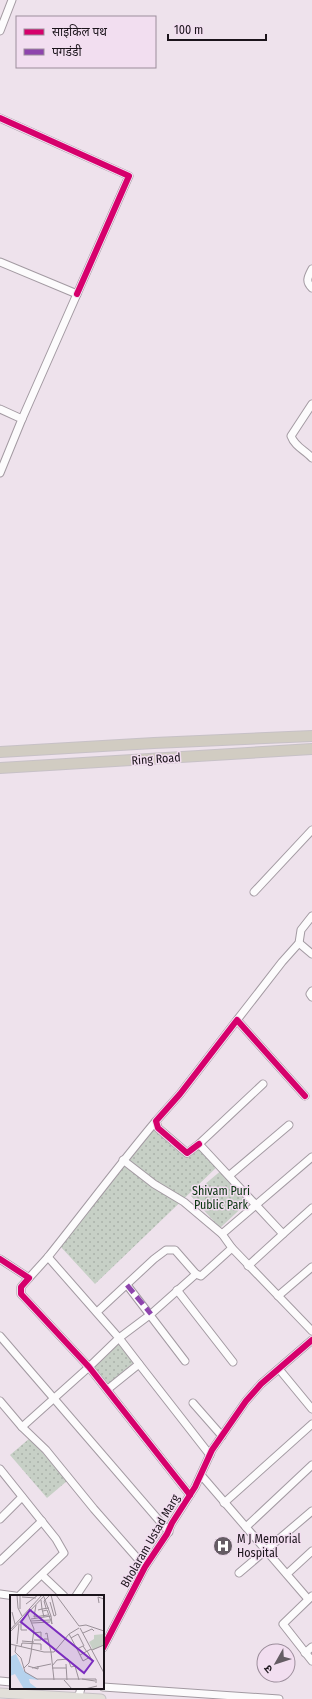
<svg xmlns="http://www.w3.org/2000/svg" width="312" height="1699" font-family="'Fira Sans Condensed','Noto Sans Devanagari',sans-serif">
<defs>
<pattern id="park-dots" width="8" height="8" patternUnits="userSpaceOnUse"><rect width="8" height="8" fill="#c7d0c6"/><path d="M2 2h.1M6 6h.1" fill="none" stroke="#aab2aa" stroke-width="1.8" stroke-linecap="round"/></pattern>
</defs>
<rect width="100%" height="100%" fill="#eee2ec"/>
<g fill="url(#park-dots)">
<path d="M 154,1127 L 184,1155 L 201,1148 L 219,1165 L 95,1284 L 60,1246 Z"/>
<path d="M 223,1169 L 250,1200 L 220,1228 L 191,1196 Z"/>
<path d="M 118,1343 L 134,1362 L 108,1386 L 91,1368 Z"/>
<path d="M 30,1438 L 67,1481 L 47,1498 L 10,1455 Z"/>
</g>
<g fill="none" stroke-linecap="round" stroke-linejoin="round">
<g stroke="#a39aa2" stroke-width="9">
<g id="minor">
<path d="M 0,31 L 12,0"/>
<path d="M 0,118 L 129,176 L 77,294"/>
<path d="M 0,262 L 77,294 L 22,419"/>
<path d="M 312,269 C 308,277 305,281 312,288"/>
<path d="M 312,404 L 291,436 C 295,447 305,450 312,458"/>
<path d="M 0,409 L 22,419 L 0,473"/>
<path d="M 254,892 L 312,830"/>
<path d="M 299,943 L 312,954"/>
<path d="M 312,991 L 310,994 L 312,997"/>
<path d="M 237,1020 L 282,962 L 299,943 L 301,930 L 312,916"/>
<path d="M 199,1144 L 187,1153 L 158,1128 L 156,1121 L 180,1094 L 237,1020 L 305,1096"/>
<path d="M 312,1157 L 222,1234 L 232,1248 L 312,1331"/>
<path d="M 123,1160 L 154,1184 L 184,1202 L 222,1234"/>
<path d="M 230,1175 L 289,1125"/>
<path d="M 283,1234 L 312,1208"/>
<path d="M 48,1257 C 84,1212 119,1165 156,1121"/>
<path d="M 0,1259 L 29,1278 L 21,1287 L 21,1294 L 89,1367 L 190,1495"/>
<path d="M 248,1266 L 283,1234 L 199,1144 L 263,1084"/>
<path d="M 127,1285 L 185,1361"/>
<path d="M 177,1290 L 233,1362"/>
<path d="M 278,1296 L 312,1267"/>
<path d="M 97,1312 L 154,1259 L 166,1250 L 175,1250 L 196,1274 L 201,1276 L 232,1248"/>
<path d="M 0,1336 L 169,1532"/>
<path d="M 139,1364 L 119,1338 L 151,1314 L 196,1274"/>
<path d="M 279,1369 L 312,1409"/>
<path d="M 108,1389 L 139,1364 L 210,1455"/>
<path d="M 0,1401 L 22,1427 L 46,1450 L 94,1509 L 145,1567"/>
<path d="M 193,1403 L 222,1436"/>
<path d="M 22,1427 L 89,1367 L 119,1338 L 48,1257 L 29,1278"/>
<path d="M 0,1469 L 56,1539 L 64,1553 L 19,1596"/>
<path d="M 201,1475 L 308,1599"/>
<path d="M 224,1503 L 312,1424"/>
<path d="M 0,1519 L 22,1497"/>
<path d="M 246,1527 L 312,1465"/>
<path d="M 0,1561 L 42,1521"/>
<path d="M 239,1573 L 312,1511"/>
<path d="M 287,1574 L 312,1551"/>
<path d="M 42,1575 L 64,1596"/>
<path d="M 0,1594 L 15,1596"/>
<path d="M 76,1596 L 88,1578"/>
<path d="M 312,1596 L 283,1624 L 312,1661"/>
<path d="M 103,1648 L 145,1567 L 167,1534 L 172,1523 L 195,1487 L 212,1450 L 246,1401 L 261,1384 L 312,1340"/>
<path d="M 305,1653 L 312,1647"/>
<path d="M 0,1681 L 11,1682"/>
<path d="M 103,1687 L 279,1699"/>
<path d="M 78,1699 L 81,1688"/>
</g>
</g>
<g stroke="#c7c1c6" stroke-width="11">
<path id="major" d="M 0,1693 L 101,1699"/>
</g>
<g stroke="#c7c1c6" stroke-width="12">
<g id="highway">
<path d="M 0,752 L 154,743 L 312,736"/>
<path d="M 0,768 L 312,749"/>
</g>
</g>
<use href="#minor" stroke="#fcfbfc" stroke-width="7"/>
<use href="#major" stroke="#e2dfd9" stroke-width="9"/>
<use href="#highway" stroke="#d1ccc2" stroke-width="10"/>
<path stroke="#8e44ad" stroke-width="5" stroke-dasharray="10 5" stroke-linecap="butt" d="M 127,1285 L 151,1314"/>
<g stroke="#f2def0" stroke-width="8">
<g id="cycleway">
<path d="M 0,118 L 129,176 L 77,294"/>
<path d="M 199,1144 L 187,1153 L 158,1128 L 156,1121 L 180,1094 L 237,1020 L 305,1096"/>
<path d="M 0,1259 L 29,1278 L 21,1287 L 21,1294 L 89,1367 L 190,1495"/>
<path d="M 103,1648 L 145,1567 L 167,1534 L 172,1523 L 195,1487 L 212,1450 L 246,1401 L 261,1384 L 312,1340"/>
</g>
</g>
<use href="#cycleway" stroke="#d6006c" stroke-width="6"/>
</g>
<defs>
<g id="hospital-disc" transform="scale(1)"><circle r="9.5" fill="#655c64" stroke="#f2def0"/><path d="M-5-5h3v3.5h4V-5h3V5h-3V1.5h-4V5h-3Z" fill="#fff"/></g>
</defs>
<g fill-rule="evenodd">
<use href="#hospital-disc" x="223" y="1546"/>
</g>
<g text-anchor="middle" stroke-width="3" stroke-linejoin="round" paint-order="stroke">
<g font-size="12" fill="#1b141b" stroke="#f2def0">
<text transform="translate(156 759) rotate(-4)" y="4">Ring Road</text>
<text transform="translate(150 1541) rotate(-60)" y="4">Bholaram Ustad Marg</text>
</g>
<g font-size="12" fill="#07330d" stroke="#f2def0">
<text x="221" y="1195">Shivam Puri<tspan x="221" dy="14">Public Park</tspan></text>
</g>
<g font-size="12" fill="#1b141b" stroke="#f2def0" text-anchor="start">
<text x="237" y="1543">M J Memorial<tspan x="237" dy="14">Hospital</tspan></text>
</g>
</g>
<g transform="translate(10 1595)">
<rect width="94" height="94" fill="#eee2ec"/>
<path d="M 94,39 L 94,50 L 83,55 L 79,47 L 84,44 L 84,40 Z" fill="#c7d0c6"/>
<path d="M 6,59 L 14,76 L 29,85 L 19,84 L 20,88 L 28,94 L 14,94 L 5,79 L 0,81 L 0,62 Z" fill="#b5d2ed"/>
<path fill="none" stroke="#9a9098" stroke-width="1" d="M 7,0 L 8,13 L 12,21M 10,0 L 10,14M 46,0 L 69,31M 12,2 L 26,3M 40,7 L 44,21 L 46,20 L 41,0M 89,8 L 88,2 L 94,4M 16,9 L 28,0M 26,10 L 24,22 L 38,20M 36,13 L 34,6 L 40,0M 28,15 L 32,14 L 31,5M 33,16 L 37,15 L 42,29 L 41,21M 2,17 L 5,29M 17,17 L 24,34 L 21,58M 34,22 L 32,14 L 39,13M 21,24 L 41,21 L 34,2M 21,26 L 40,25M 11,28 L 11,35 L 17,35M 22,28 L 40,27M 69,31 L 76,30 L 94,36M 70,33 L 94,78M 0,35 L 32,0M 0,37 L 35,0M 24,38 L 31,37 L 31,45 L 24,45M 73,38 L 82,34 L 84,36M 59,39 L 67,54 L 73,51 L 77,57M 61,43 L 68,39 L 74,51M 34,44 L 38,44 L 37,38 L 35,39M 38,44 L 41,57M 12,46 L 24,47M 0,49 L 34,57 L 44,57 L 59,39 L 69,33M 7,49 L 9,29M 6,51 L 5,57 L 11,63 L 15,77 L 27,84 L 86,84 L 86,88M 11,52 L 12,48 L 31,49 L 31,55M 67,54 L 70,60 L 81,54M 82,55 L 94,50M 77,56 L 83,67M 41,57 L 44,85M 70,60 L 73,66 L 80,62M 56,69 L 57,85M 18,71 L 28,74 L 28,71M 42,71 L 47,65 L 58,64 L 61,72 L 65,71 L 69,85M 14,73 L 19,68 L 21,58M 22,73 L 41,69M 42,73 L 56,73M 72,84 L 85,86M 54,85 L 62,94M 75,94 L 87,91"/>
<path fill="#7b2cbf" fill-opacity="0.15" stroke="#7b2cbf" stroke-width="2" d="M 20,15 L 83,66 L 74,78 L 11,27 Z"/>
<rect width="94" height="94" fill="none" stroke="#1b141b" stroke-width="2"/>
</g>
<rect x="16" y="16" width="140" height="52" fill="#f2def0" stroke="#9c8d9b"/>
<rect x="24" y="29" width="20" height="6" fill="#d6006c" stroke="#9c8d9b"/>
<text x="52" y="36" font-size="12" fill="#1b141b">साइकिल पथ</text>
<rect x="24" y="49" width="20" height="6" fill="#8e44ad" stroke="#9c8d9b"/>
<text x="52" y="56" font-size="12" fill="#1b141b">पगडंडी</text>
<g transform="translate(276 1663) rotate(231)"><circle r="19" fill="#f2def0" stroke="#9c8d9b"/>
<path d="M0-3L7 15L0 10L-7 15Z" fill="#655c64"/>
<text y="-6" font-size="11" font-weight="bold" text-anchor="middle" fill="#1b141b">उ</text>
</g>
<path d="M168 34v6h98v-6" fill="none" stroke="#1b141b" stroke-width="2"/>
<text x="174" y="34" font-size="12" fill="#1b141b" stroke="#f2def0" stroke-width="3" paint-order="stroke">100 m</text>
</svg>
